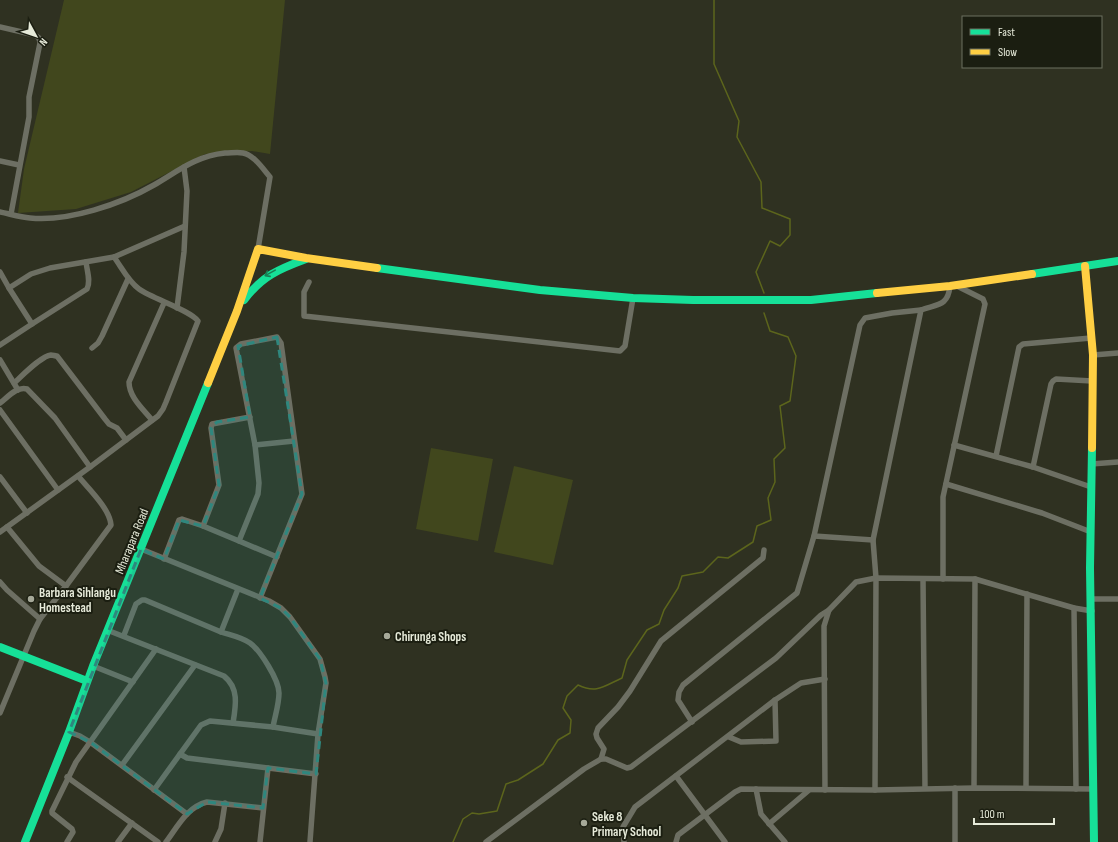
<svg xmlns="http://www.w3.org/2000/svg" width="1118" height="842" font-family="'Sofia Sans Condensed',sans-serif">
<rect width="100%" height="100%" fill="#2f3121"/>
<g fill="#41471d">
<path d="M 64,0 L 285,0 L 270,154 L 252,151 L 205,154 L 131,192 L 76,209 L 18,213 L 24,169 Z"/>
<path d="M 431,448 L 493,459 L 478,541 L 416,529 Z"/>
<path d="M 514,466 L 573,480 L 553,565 L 494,552 Z"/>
</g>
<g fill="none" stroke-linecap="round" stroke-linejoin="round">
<g stroke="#5c651c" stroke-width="1.5">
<path d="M 714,0 L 714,64 L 739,121 L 737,137 L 761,182 L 762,208 L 790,219 L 790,235 L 780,246 L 770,241 L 756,272 L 764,293"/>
<path d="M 453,842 L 463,819 L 472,813 L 479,814 L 497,811 L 506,784 L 518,780 L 543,764 L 558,740 L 570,733 L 571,720 L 563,708 L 567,696 L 578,685 C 597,694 604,686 622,678 L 627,660 L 647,630 L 659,624 L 664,610 L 678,588 L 682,576 L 703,572 L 718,557 L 728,558 L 753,542 L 757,526 L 771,520 L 768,498 L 775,482 L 774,459 L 785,448 L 780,406 L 790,401 L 796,356 L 788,337 L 770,331 L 764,313"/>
</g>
<g stroke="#6d6f63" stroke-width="5.5">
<path d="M 0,27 L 35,35 L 39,38 L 40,43 L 29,97 L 29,117 L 11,214"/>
<path d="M 0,161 L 19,165"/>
<path d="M 0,212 C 10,214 20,217 30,218 C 68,222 121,204 154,185 C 178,171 196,156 225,153 C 231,153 238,152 243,153 C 254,155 263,169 270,177 L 258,249"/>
<path d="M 0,272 L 9,288"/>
<path d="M 309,282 L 304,292 L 304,316 L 620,351 L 625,346 L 633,298"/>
<path d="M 177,308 L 184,252 L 187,191 L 184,167"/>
<path d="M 32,324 L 87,289 C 91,281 87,271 86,262"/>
<path d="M 0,345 L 32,324 L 9,288 L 31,274 L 50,268 L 114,257 L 185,226"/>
<path d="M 92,348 L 98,343 L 102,336 L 128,279"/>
<path d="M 1093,355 L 1118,353"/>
<path d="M 0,360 L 18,390"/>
<path d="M 14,383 C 22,376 41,356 51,355 C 53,355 55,356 57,356 L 105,419 L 109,424 L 117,428 L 126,440"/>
<path d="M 0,403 C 8,397 17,386 27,389 L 55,418 L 90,467"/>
<path d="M 0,410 L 58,490"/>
<path d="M 152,420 C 143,409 129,397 129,382 L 164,303"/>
<path d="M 255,445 L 294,441"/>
<path d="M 954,445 L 1033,467 L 1091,487"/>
<path d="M 996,456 L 1019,347 L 1023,344 L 1091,338"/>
<path d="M 1091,464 L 1118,462"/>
<path d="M 1033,467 L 1051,384 L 1053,381 L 1056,379 L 1092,381"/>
<path d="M 0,477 L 27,513"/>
<path d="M 946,484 L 1042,513 L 1091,532"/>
<path d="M 7,527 L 39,566 L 66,586"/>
<path d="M 0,532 L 90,467 L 158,416 L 163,409 L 166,402 L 198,321 C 190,310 153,299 139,289 C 128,281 122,268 114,257"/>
<path d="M 814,536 L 873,540"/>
<path d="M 239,541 L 203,526 L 219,485 L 211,428 L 212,424 L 250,417"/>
<path d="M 141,549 L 269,601 L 281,608 L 290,617 L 320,659 L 325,677 L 326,683 L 318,734 L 310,842"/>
<path d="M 164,559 L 179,520 L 182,519 L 203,526"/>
<path d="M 923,579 L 925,788"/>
<path d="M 943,579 L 943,497 L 985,304 L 983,299 L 955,285"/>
<path d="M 0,582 L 7,590 L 40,619"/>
<path d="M 238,589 L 221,632 C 230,635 241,637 250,643 C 260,650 279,680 279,693 C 279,704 275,716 273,727 L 318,734"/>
<path d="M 260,598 L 302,494 L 281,343 L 277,337 L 241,344 L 236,348 L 255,445 L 259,483 L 258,494 L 239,541 L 277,557"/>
<path d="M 1092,599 L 1118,599"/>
<path d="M 1074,608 L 1076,789"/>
<path d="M 107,630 L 224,676 C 239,688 236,705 233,723"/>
<path d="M 124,635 L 136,604 L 142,600 L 145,600 L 221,632"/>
<path d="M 93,666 L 133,682"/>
<path d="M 0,713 L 34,631 L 40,619 L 66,586 L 111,525 C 110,509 88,488 78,476"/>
<path d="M 692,722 L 678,700 L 679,692 L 683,685 L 797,593 L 814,536 L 860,325 L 865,318 L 892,313 L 921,310"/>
<path d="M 69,732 L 80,736 L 90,742 L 187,814"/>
<path d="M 729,737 L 741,742 L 776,741 L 775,700"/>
<path d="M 180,754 L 187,758 L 316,774"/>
<path d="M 601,759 L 604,749 L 597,738 L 596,734 L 598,728 L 618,707 L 630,691 L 661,641 L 763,558 L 764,550"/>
<path d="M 122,765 L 195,665"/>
<path d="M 676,776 L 725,842"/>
<path d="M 67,777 L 158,842"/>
<path d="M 955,788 L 955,842"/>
<path d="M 974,788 L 975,579"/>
<path d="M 1026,788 L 1027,594"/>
<path d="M 756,789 L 761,814 L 785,842"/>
<path d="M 154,790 L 201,725 L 210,721 L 273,727"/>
<path d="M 825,790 L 824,626 L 829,610 L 856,582 L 876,578 L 975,579 L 1074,608 L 1092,611"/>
<path d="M 875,790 L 876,578 L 873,540 L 921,310 C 938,304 948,306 950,286"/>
<path d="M 769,824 L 808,791"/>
<path d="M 67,842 L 73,832 L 72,829 L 52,813 L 52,811 L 76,762 L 156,649"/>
<path d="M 118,842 L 132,823"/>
<path d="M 166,842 C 178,826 187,807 207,802 L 263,808"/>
<path d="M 215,842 L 221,829 L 225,803"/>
<path d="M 260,842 L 268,768"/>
<path d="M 486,842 L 584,769 L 601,759 L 606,759 L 627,768 L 631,767 L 776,658 L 821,615 L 829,610"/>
<path d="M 624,842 L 623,827 L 635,807 L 775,700 L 801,683 L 825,679"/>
<path d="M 676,842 L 678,835 L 735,792 L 741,789 L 875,790 L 974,788 L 1093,789"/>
</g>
<g stroke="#16e098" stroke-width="8">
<path d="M 377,268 L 540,290 L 633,298 L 693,300 L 811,300 L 877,293"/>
<path d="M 1032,274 L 1118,261"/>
<path d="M 244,300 C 262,276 279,269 306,259"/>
<path d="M 1092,448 L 1090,568 L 1094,842"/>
<path d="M 0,647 L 87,681"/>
<path d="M 25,842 L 69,732 L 93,666 L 208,383"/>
</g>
<g stroke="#ffcf43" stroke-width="8">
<path d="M 1085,266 L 1093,355 L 1092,448"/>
<path d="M 877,293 L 950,286 L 1032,274"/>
<path d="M 208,383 L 237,311 L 258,249 L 306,258 L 377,268"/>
</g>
</g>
<defs><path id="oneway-shaft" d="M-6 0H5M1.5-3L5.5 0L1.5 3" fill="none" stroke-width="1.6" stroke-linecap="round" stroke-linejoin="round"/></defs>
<use stroke="#187f54" href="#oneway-shaft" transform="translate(270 273) rotate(151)"/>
<path fill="#2f877e" fill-opacity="0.2" stroke="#2f877e" stroke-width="3" stroke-dasharray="8 5" stroke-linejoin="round" d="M 277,337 L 302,494 L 260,598 L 281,608 L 290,617 L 320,659 L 326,683 L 316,774 L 268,768 L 263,808 L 207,802 L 187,814 L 90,742 L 69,732 L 141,549 L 164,559 L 179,520 L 203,526 L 219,485 L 211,428 L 217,422 L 250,417 L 238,346 Z"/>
<g fill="#a6a999" stroke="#1b1e11" stroke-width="1.5">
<circle cx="31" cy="599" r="4"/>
<circle cx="387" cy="636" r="4"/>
<circle cx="584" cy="823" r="4"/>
</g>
<g text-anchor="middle" stroke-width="4" stroke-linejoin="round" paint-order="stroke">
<g font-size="13" fill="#e6ead9" stroke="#1b1e11">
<text transform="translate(131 541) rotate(-68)" y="5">Mharapara Road</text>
</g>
<g font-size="13" font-weight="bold" fill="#e6ead9" stroke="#1b1e11" text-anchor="start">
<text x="39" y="597">Barbara Sihlangu<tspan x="39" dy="15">Homestead</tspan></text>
<text x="395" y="641">Chirunga Shops</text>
<text x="592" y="821">Seke 8<tspan x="592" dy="15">Primary School</tspan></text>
</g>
</g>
<rect x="962" y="16" width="140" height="52" fill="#1b1e11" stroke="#6c7061"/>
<rect x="970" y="29" width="20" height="6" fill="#16e098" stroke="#6c7061"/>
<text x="998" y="36" font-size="12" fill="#e6ead9">Fast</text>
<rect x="970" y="49" width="20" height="6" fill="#ffcf43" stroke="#6c7061"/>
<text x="998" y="56" font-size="12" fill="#e6ead9">Slow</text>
<g transform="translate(36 36) rotate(130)" stroke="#1b1e11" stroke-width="3" paint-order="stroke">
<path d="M0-3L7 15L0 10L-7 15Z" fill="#e6ead9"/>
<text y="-6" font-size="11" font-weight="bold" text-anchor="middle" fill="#e6ead9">N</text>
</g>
<path d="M974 818v6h80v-6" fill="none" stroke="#e6ead9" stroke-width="2"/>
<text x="980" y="818" font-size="12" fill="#e6ead9" stroke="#1b1e11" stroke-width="3" paint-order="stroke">100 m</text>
</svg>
